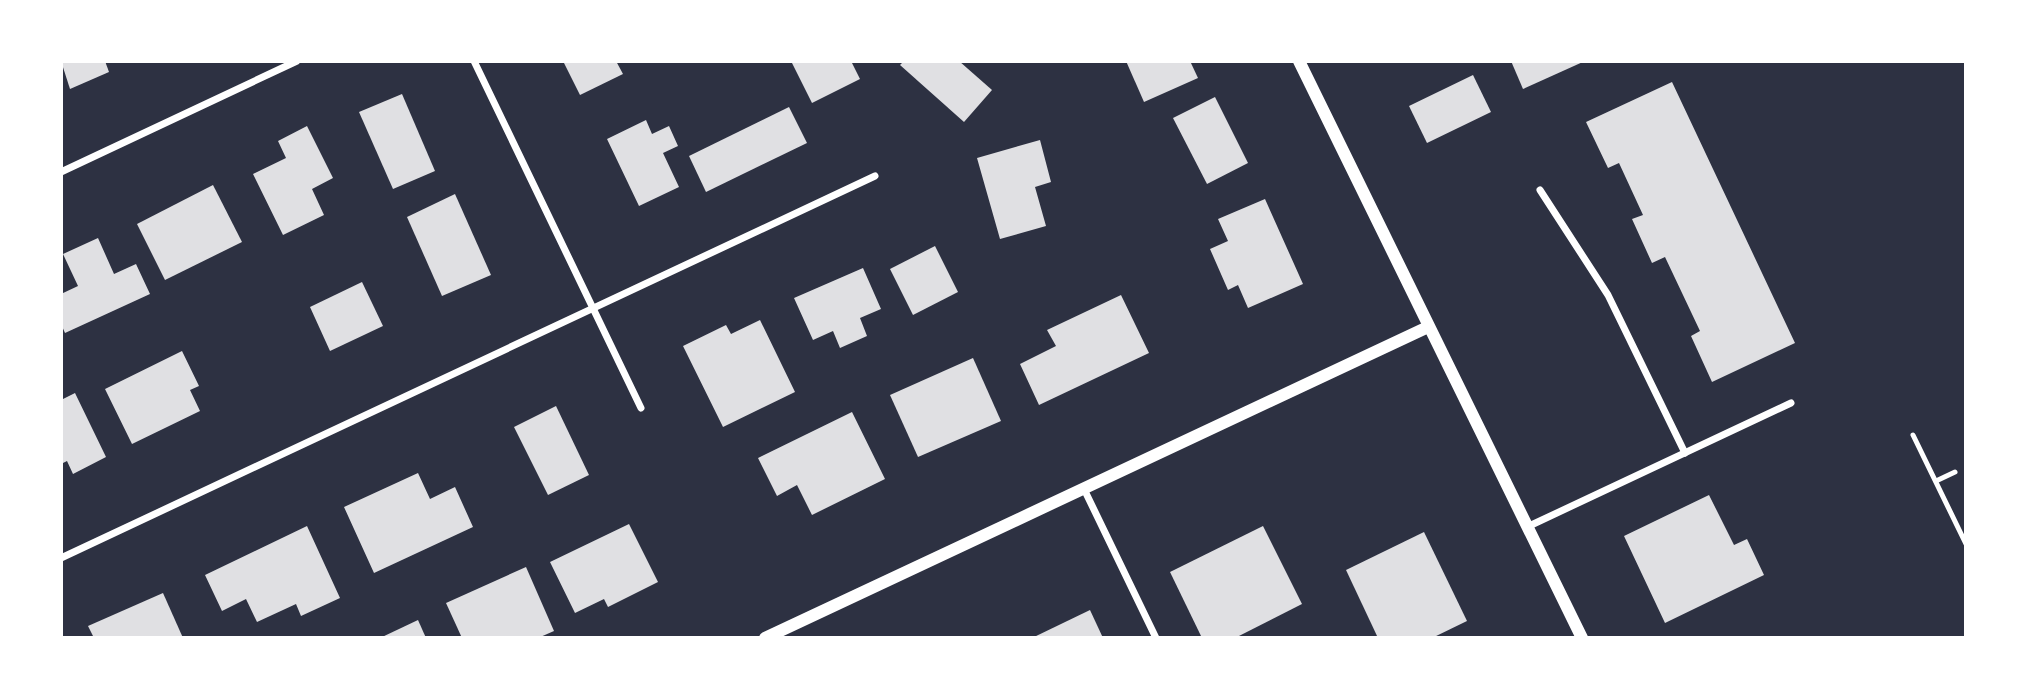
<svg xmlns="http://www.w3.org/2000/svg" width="2027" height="699" font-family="'Roboto Condensed',sans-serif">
<rect width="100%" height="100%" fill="#2d3142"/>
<g fill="#e0e0e3">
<path d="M 61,61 L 105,61 L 109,72 L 70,89 Z"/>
<path d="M 563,61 L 616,61 L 623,74 L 580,95 Z"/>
<path d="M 791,61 L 851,61 L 860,79 L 812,103 Z"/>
<path d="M 904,61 L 959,61 L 992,90 L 964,122 L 900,65 Z"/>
<path d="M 1126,61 L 1190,61 L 1198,78 L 1144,102 Z"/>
<path d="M 1511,61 L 1585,61 L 1523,89 Z"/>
<path d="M 1473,75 L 1491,112 L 1427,143 L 1409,106 Z"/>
<path d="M 1672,82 L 1795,343 L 1712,382 L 1691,336 L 1700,331 L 1665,257 L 1652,263 L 1632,219 L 1643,215 L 1619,163 L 1608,168 L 1586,122 Z"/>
<path d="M 402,94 L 435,171 L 393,189 L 359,112 Z"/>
<path d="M 1215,97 L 1248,163 L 1207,184 L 1173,118 Z"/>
<path d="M 789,107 L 807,143 L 706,192 L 689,156 Z"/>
<path d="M 646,120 L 652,134 L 669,126 L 678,146 L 663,153 L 679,187 L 639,206 L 607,139 Z"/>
<path d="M 307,126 L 333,178 L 312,189 L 324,215 L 283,235 L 253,174 L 286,158 L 278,141 Z"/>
<path d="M 1040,140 L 1051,182 L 1035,187 L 1046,226 L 1000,239 L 977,158 Z"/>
<path d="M 213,185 L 242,242 L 165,280 L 137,224 Z"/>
<path d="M 455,194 L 491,275 L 442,296 L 407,217 Z"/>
<path d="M 1265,199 L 1303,284 L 1248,308 L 1238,285 L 1228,290 L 1210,249 L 1228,241 L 1218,219 Z"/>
<path d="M 98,238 L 114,274 L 136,264 L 150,294 L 65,333 L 61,324 L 61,294 L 78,286 L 63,254 Z"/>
<path d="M 935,246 L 958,292 L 913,315 L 890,269 Z"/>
<path d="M 863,268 L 881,309 L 860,318 L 867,336 L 840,348 L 833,331 L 813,340 L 794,298 Z"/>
<path d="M 362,282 L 383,326 L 330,351 L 310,307 Z"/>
<path d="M 1121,295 L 1149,353 L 1039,405 L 1020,364 L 1056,346 L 1047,330 Z"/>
<path d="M 760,320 L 795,392 L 723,427 L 683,346 L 726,325 L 731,334 Z"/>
<path d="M 182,351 L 199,386 L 190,390 L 200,411 L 132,444 L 105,389 Z"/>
<path d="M 973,358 L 1001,421 L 918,457 L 890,395 Z"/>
<path d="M 75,393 L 106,457 L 73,474 L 67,461 L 61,464 L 61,400 Z"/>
<path d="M 556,406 L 589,475 L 548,495 L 514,427 Z"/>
<path d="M 852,412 L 885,479 L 812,515 L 797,485 L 777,496 L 758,458 Z"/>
<path d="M 418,473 L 430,499 L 455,487 L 473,527 L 374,573 L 344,507 Z"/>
<path d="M 1709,495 L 1734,545 L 1747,539 L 1764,575 L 1665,623 L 1624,536 Z"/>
<path d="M 629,524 L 658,582 L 608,607 L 604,599 L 575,613 L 550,562 Z"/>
<path d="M 307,526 L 340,598 L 301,616 L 296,604 L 257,622 L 246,599 L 222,611 L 205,575 Z"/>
<path d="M 1263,526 L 1302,604 L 1235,638 L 1202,638 L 1170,572 Z"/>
<path d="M 1424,532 L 1467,621 L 1432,638 L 1378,638 L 1346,570 Z"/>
<path d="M 526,567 L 554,631 L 538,638 L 462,638 L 446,603 Z"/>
<path d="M 163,593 L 183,638 L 94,638 L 88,626 Z"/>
<path d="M 1090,610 L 1103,638 L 1032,638 Z"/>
<path d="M 418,620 L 426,638 L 380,638 Z"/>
</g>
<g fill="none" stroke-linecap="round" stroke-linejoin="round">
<g stroke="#fff" stroke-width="5">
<path d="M 1913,435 L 1966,544"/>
<path d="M 1936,481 L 1955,472"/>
</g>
<g stroke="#fff" stroke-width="7">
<path d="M 474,61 L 641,408"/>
<path d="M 61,172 L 297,61"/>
<path d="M 1540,190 L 1608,295 L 1685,453"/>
<path d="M 1084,489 L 1156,638"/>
<path d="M 1527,527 L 1791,403"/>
<path d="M 61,558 L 875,176"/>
</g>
<g stroke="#fff" stroke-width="12">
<path d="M 1299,61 L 1582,638"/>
<path d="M 765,638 L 1428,327"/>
</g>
</g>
<rect width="2027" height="699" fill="none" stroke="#ffffff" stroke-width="126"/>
</svg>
